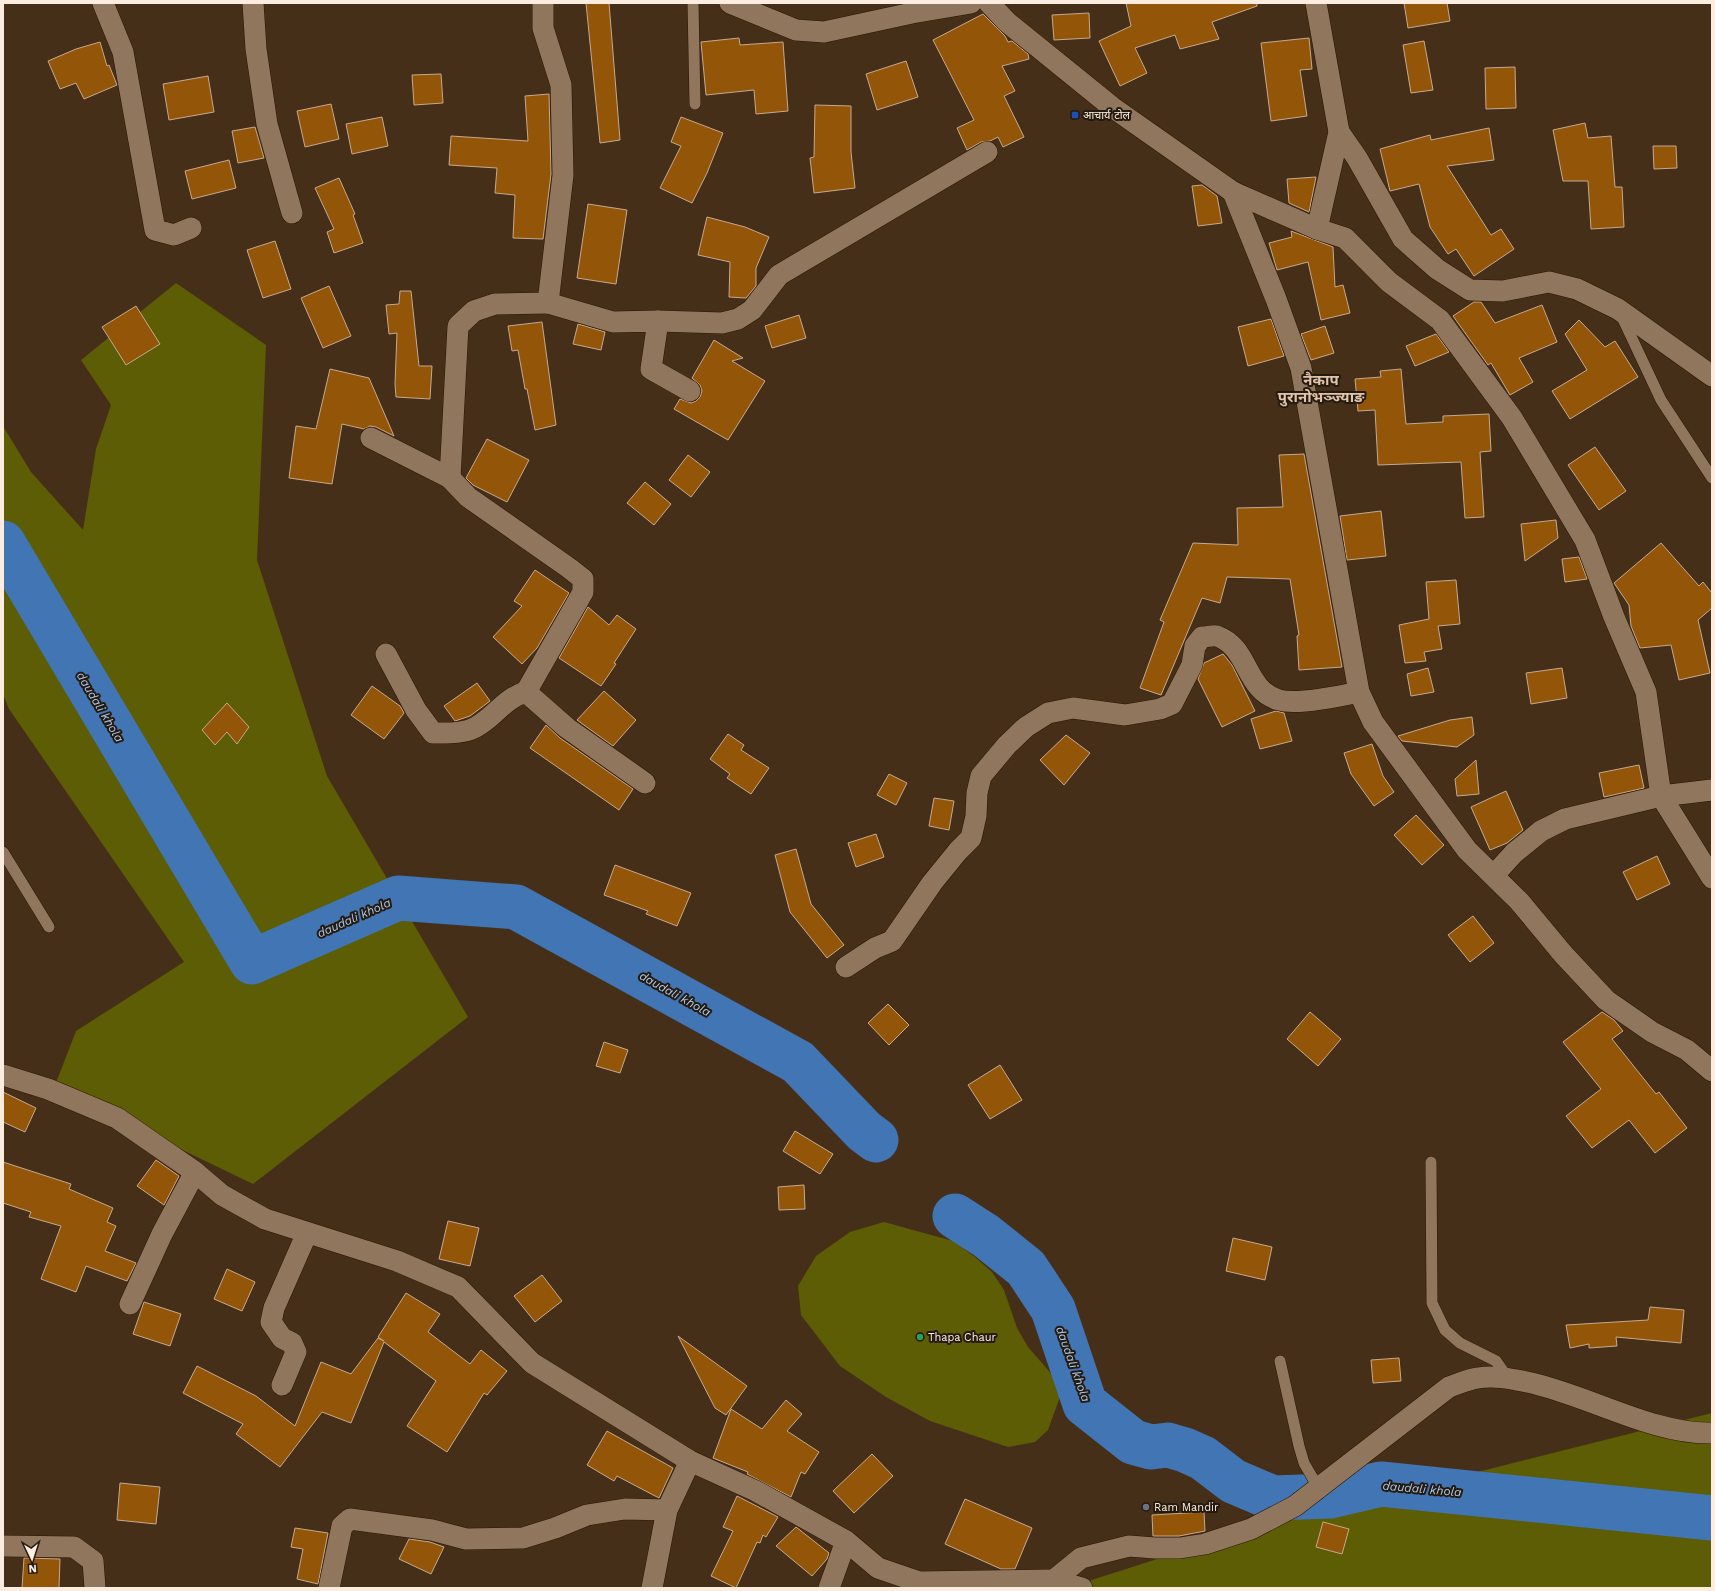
<svg xmlns="http://www.w3.org/2000/svg" width="1715" height="1591" font-family="'Work Sans','Noto Sans Devanagari',sans-serif">
<rect width="100%" height="100%" fill="#462f19"/>
<g fill="#5c5d04">
<path d="M 176,283 L 266,345 L 257,560 L 327,776 L 468,1017 L 253,1184 L 54,1088 L 76,1031 L 184,962 L 9,709 L 3,694 L 3,426 L 31,472 L 83,530 L 96,449 L 111,405 L 81,360 Z"/>
<path d="M 884,1222 L 953,1241 L 975,1257 L 992,1272 L 1004,1290 L 1017,1328 L 1028,1347 L 1055,1378 L 1061,1394 L 1048,1430 L 1035,1442 L 1008,1447 L 930,1421 L 886,1397 L 840,1366 L 801,1315 L 798,1286 L 816,1256 L 850,1232 Z"/>
<path d="M 1712,1413 L 1712,1588 L 1082,1588 L 1076,1585 L 1251,1529 Z"/>
</g>
<g fill="none" stroke-linecap="round" stroke-linejoin="round">
<g stroke="#4175b4" stroke-width="45">
<path d="M 3,543 L 252,962 L 398,898 L 516,907 L 798,1062 L 864,1131 L 876,1140"/>
<path d="M 955,1216 L 986,1236 L 1026,1268 L 1053,1309 L 1085,1404 L 1133,1442 L 1151,1447 L 1168,1445 L 1185,1450 L 1203,1458 L 1233,1481 L 1273,1498 L 1330,1496 L 1381,1484 L 1712,1518"/>
</g>
</g>
<g fill="#935608" stroke="#c6a990">
<path d="M 586,3 L 609,3 L 620,140 L 600,143 Z"/>
<path d="M 1126,3 L 1257,3 L 1257,6 L 1212,22 L 1219,39 L 1180,49 L 1175,35 L 1135,48 L 1147,73 L 1120,86 L 1099,41 L 1131,26 Z"/>
<path d="M 1404,3 L 1447,3 L 1450,21 L 1408,28 Z"/>
<path d="M 1089,13 L 1090,38 L 1054,40 L 1052,15 Z"/>
<path d="M 983,14 L 1005,36 L 1008,42 L 1012,41 L 1028,54 L 1029,59 L 1002,66 L 1015,91 L 1004,96 L 1024,137 L 1003,147 L 998,137 L 990,141 L 981,142 L 967,150 L 957,128 L 974,120 L 933,40 Z"/>
<path d="M 739,38 L 740,45 L 783,42 L 788,111 L 756,114 L 754,90 L 706,95 L 701,42 Z"/>
<path d="M 1309,38 L 1312,69 L 1300,70 L 1307,116 L 1271,121 L 1261,43 Z"/>
<path d="M 1424,41 L 1433,90 L 1411,93 L 1403,45 Z"/>
<path d="M 100,42 L 107,66 L 109,65 L 117,85 L 84,99 L 76,83 L 60,89 L 48,61 L 76,49 Z"/>
<path d="M 906,61 L 918,97 L 877,110 L 866,74 Z"/>
<path d="M 1515,67 L 1516,108 L 1486,109 L 1485,68 Z"/>
<path d="M 441,74 L 443,103 L 414,105 L 412,75 Z"/>
<path d="M 208,76 L 214,112 L 169,120 L 163,84 Z"/>
<path d="M 549,94 L 551,174 L 543,239 L 513,238 L 515,195 L 495,193 L 497,168 L 449,165 L 451,136 L 528,141 L 525,96 Z"/>
<path d="M 331,104 L 339,139 L 305,147 L 297,111 Z"/>
<path d="M 815,105 L 851,106 L 851,152 L 855,188 L 814,193 L 810,158 L 814,157 Z"/>
<path d="M 382,117 L 388,146 L 352,154 L 346,124 Z"/>
<path d="M 681,117 L 723,133 L 707,173 L 692,203 L 660,188 L 681,146 L 671,142 Z"/>
<path d="M 1585,123 L 1588,138 L 1611,136 L 1615,187 L 1622,187 L 1624,227 L 1591,229 L 1588,181 L 1563,181 L 1553,130 Z"/>
<path d="M 255,127 L 264,158 L 238,163 L 232,131 Z"/>
<path d="M 1489,128 L 1494,160 L 1447,166 L 1491,235 L 1501,229 L 1514,249 L 1474,276 L 1456,249 L 1448,254 L 1430,227 L 1419,184 L 1390,191 L 1380,149 L 1430,135 L 1431,140 Z"/>
<path d="M 1653,146 L 1676,146 L 1677,168 L 1654,169 Z"/>
<path d="M 229,160 L 236,188 L 192,199 L 185,171 Z"/>
<path d="M 1316,177 L 1309,212 L 1289,203 L 1287,179 Z"/>
<path d="M 339,178 L 355,214 L 353,215 L 363,243 L 334,253 L 327,232 L 334,229 L 315,188 Z"/>
<path d="M 1202,185 L 1217,196 L 1222,223 L 1198,226 L 1192,186 Z"/>
<path d="M 588,204 L 627,210 L 616,284 L 577,278 Z"/>
<path d="M 707,217 L 745,227 L 769,237 L 756,268 L 756,286 L 746,298 L 729,297 L 730,262 L 698,255 Z"/>
<path d="M 1291,231 L 1333,247 L 1335,287 L 1343,285 L 1350,313 L 1321,320 L 1308,262 L 1277,270 L 1269,243 L 1292,237 Z"/>
<path d="M 275,241 L 291,289 L 263,298 L 247,250 Z"/>
<path d="M 329,286 L 351,336 L 323,348 L 301,298 Z"/>
<path d="M 400,291 L 411,291 L 419,366 L 432,366 L 430,399 L 396,397 L 395,384 L 397,333 L 389,334 L 386,305 L 399,304 Z"/>
<path d="M 1474,302 L 1481,302 L 1495,323 L 1542,305 L 1557,342 L 1519,358 L 1533,382 L 1510,395 L 1491,363 L 1488,365 L 1453,316 Z"/>
<path d="M 136,306 L 160,344 L 126,365 L 102,327 Z"/>
<path d="M 799,315 L 806,338 L 772,348 L 765,326 Z"/>
<path d="M 1271,319 L 1284,356 L 1248,366 L 1238,327 Z"/>
<path d="M 1579,320 L 1605,347 L 1615,341 L 1638,377 L 1570,419 L 1552,391 L 1587,370 L 1565,334 Z"/>
<path d="M 542,322 L 556,425 L 535,430 L 527,389 L 525,389 L 518,350 L 512,351 L 508,326 Z"/>
<path d="M 578,324 L 605,332 L 601,350 L 573,344 Z"/>
<path d="M 1325,326 L 1334,353 L 1311,360 L 1301,334 Z"/>
<path d="M 1436,334 L 1449,352 L 1415,366 L 1406,346 Z"/>
<path d="M 714,340 L 743,358 L 732,361 L 765,381 L 728,440 L 674,409 L 680,399 L 691,403 L 696,401 L 700,397 L 702,391 L 700,385 L 692,378 Z"/>
<path d="M 330,369 L 369,378 L 394,436 L 376,427 L 370,426 L 364,429 L 342,424 L 332,484 L 289,478 L 296,426 L 316,429 Z"/>
<path d="M 1401,369 L 1406,424 L 1443,422 L 1443,416 L 1489,414 L 1491,451 L 1480,452 L 1484,517 L 1465,518 L 1461,462 L 1378,465 L 1375,410 L 1358,411 L 1355,379 L 1381,377 L 1380,371 Z"/>
<path d="M 487,439 L 529,460 L 507,502 L 473,485 L 466,478 Z"/>
<path d="M 1595,447 L 1626,491 L 1599,510 L 1568,465 Z"/>
<path d="M 1304,454 L 1342,667 L 1299,670 L 1297,636 L 1299,635 L 1290,579 L 1227,577 L 1220,603 L 1202,598 L 1161,695 L 1140,688 L 1164,622 L 1160,620 L 1193,543 L 1238,545 L 1237,508 L 1283,507 L 1279,455 Z"/>
<path d="M 688,455 L 710,472 L 691,497 L 669,480 Z"/>
<path d="M 645,482 L 671,504 L 654,525 L 627,503 Z"/>
<path d="M 1381,511 L 1386,556 L 1347,560 L 1340,516 Z"/>
<path d="M 1556,520 L 1558,538 L 1525,561 L 1521,524 Z"/>
<path d="M 1661,543 L 1699,586 L 1703,582 L 1712,593 L 1712,608 L 1698,620 L 1710,673 L 1679,680 L 1671,645 L 1640,648 L 1631,626 L 1629,605 L 1614,583 Z"/>
<path d="M 1579,557 L 1587,579 L 1565,582 L 1562,559 Z"/>
<path d="M 535,570 L 569,593 L 537,648 L 522,664 L 493,637 L 522,606 L 514,601 Z"/>
<path d="M 1456,580 L 1460,624 L 1438,626 L 1442,649 L 1424,652 L 1426,661 L 1405,663 L 1399,625 L 1429,619 L 1426,582 Z"/>
<path d="M 588,607 L 609,625 L 617,615 L 636,629 L 614,663 L 616,664 L 601,686 L 559,658 Z"/>
<path d="M 1223,654 L 1232,665 L 1255,711 L 1222,727 L 1198,679 L 1204,663 Z"/>
<path d="M 1428,668 L 1434,692 L 1411,696 L 1407,674 Z"/>
<path d="M 1562,668 L 1567,698 L 1531,704 L 1526,673 Z"/>
<path d="M 477,683 L 490,701 L 470,716 L 455,721 L 444,706 Z"/>
<path d="M 372,686 L 400,706 L 404,713 L 384,739 L 351,715 Z"/>
<path d="M 604,691 L 636,720 L 613,746 L 577,720 Z"/>
<path d="M 227,703 L 249,727 L 237,744 L 227,732 L 215,745 L 202,730 Z"/>
<path d="M 1276,711 L 1284,713 L 1292,741 L 1260,749 L 1251,719 Z"/>
<path d="M 1472,717 L 1474,735 L 1457,747 L 1402,741 L 1398,736 L 1450,720 Z"/>
<path d="M 546,725 L 560,738 L 633,789 L 619,810 L 530,748 Z"/>
<path d="M 728,734 L 744,745 L 741,750 L 769,768 L 751,794 L 727,778 L 730,774 L 710,759 Z"/>
<path d="M 1066,735 L 1090,753 L 1064,785 L 1040,760 Z"/>
<path d="M 1372,744 L 1383,776 L 1394,792 L 1374,806 L 1351,774 L 1344,753 Z"/>
<path d="M 1476,760 L 1479,794 L 1457,796 L 1455,779 Z"/>
<path d="M 1639,765 L 1644,788 L 1604,797 L 1599,773 Z"/>
<path d="M 889,774 L 907,783 L 896,805 L 877,795 Z"/>
<path d="M 1506,791 L 1523,830 L 1507,843 L 1490,850 L 1471,807 Z"/>
<path d="M 934,798 L 954,801 L 949,830 L 929,826 Z"/>
<path d="M 1416,815 L 1444,845 L 1422,865 L 1394,835 Z"/>
<path d="M 876,834 L 884,857 L 856,867 L 848,843 Z"/>
<path d="M 796,849 L 811,904 L 844,945 L 827,958 L 790,912 L 775,855 Z"/>
<path d="M 1657,856 L 1670,884 L 1637,900 L 1623,872 Z"/>
<path d="M 615,865 L 691,893 L 677,926 L 646,914 L 648,911 L 604,895 Z"/>
<path d="M 1473,916 L 1494,943 L 1470,962 L 1448,935 Z"/>
<path d="M 888,1004 L 909,1025 L 889,1045 L 868,1023 Z"/>
<path d="M 1310,1012 L 1341,1039 L 1318,1066 L 1287,1039 Z"/>
<path d="M 1602,1012 L 1614,1020 L 1623,1031 L 1612,1039 L 1656,1094 L 1659,1092 L 1687,1128 L 1655,1153 L 1629,1120 L 1592,1148 L 1566,1116 L 1601,1089 L 1563,1042 Z"/>
<path d="M 604,1042 L 628,1050 L 620,1073 L 596,1066 Z"/>
<path d="M 1000,1065 L 1022,1100 L 990,1119 L 968,1085 Z"/>
<path d="M 3,1092 L 36,1108 L 25,1132 L 3,1122 Z"/>
<path d="M 795,1131 L 833,1154 L 820,1174 L 783,1151 Z"/>
<path d="M 156,1160 L 179,1176 L 164,1205 L 137,1186 Z"/>
<path d="M 3,1162 L 71,1184 L 69,1189 L 113,1208 L 107,1222 L 116,1226 L 105,1251 L 136,1263 L 127,1281 L 86,1266 L 76,1292 L 41,1279 L 61,1226 L 29,1217 L 31,1212 L 3,1203 Z"/>
<path d="M 804,1185 L 805,1209 L 779,1210 L 778,1187 Z"/>
<path d="M 448,1221 L 479,1228 L 470,1266 L 439,1259 Z"/>
<path d="M 1233,1238 L 1272,1247 L 1265,1280 L 1226,1271 Z"/>
<path d="M 227,1269 L 255,1282 L 242,1311 L 214,1299 Z"/>
<path d="M 542,1275 L 562,1301 L 535,1322 L 514,1296 Z"/>
<path d="M 406,1293 L 440,1314 L 428,1332 L 470,1364 L 481,1350 L 507,1371 L 487,1395 L 484,1393 L 447,1452 L 407,1426 L 436,1381 L 384,1342 L 351,1423 L 322,1412 L 280,1467 L 236,1434 L 243,1424 L 183,1393 L 197,1366 L 256,1396 L 295,1426 L 321,1362 L 351,1374 L 378,1338 L 384,1341 L 378,1337 Z"/>
<path d="M 144,1302 L 181,1314 L 170,1346 L 133,1334 Z"/>
<path d="M 1650,1307 L 1684,1310 L 1681,1343 L 1616,1337 L 1617,1346 L 1589,1348 L 1589,1344 L 1570,1348 L 1566,1325 L 1648,1320 Z"/>
<path d="M 678,1336 L 747,1386 L 726,1415 L 715,1408 Z"/>
<path d="M 1399,1358 L 1401,1381 L 1373,1383 L 1371,1360 Z"/>
<path d="M 786,1400 L 802,1414 L 787,1431 L 819,1452 L 805,1474 L 801,1472 L 791,1497 L 747,1474 L 748,1472 L 713,1458 L 731,1409 L 762,1429 Z"/>
<path d="M 607,1431 L 673,1468 L 659,1498 L 617,1476 L 614,1481 L 587,1465 Z"/>
<path d="M 872,1454 L 893,1476 L 854,1513 L 833,1491 Z"/>
<path d="M 120,1483 L 160,1487 L 156,1524 L 117,1520 Z"/>
<path d="M 737,1496 L 778,1517 L 766,1537 L 763,1535 L 760,1543 L 757,1542 L 736,1588 L 711,1576 L 733,1531 L 723,1527 Z"/>
<path d="M 965,1499 L 1032,1528 L 1015,1569 L 1001,1569 L 945,1544 Z"/>
<path d="M 1204,1512 L 1205,1531 L 1179,1536 L 1153,1536 L 1152,1515 Z"/>
<path d="M 1323,1522 L 1349,1529 L 1342,1554 L 1316,1547 Z"/>
<path d="M 796,1527 L 829,1553 L 827,1559 L 812,1576 L 776,1546 Z"/>
<path d="M 295,1528 L 328,1533 L 318,1584 L 297,1579 L 303,1549 L 291,1547 Z"/>
<path d="M 409,1539 L 430,1542 L 444,1547 L 431,1574 L 399,1559 Z"/>
<path d="M 24,1558 L 60,1559 L 59,1588 L 22,1588 Z"/>
</g>
<g fill="none" stroke-linecap="round" stroke-linejoin="round">
<g stroke="#2c1602" stroke-width="12">
<g id="lane">
<path d="M 693,3 L 695,104"/>
<path d="M 1621,315 L 1661,400 L 1712,478"/>
<path d="M 3,852 L 49,927"/>
<path d="M 1431,1162 L 1432,1303 L 1445,1330 L 1460,1343 L 1496,1361 L 1508,1378"/>
<path d="M 1280,1361 L 1299,1446 L 1304,1463 L 1319,1489"/>
</g>
</g>
<g stroke="#2c1602" stroke-width="22">
<g id="street">
<path d="M 103,3 L 123,52 L 155,230 L 174,235 L 191,228"/>
<path d="M 253,3 L 256,49 L 267,124 L 292,213"/>
<path d="M 730,3 L 796,30 L 824,32 L 912,13 L 971,3"/>
<path d="M 989,3 L 1007,22 L 1112,107 L 1233,192 L 1317,229 L 1345,238 L 1389,282 L 1440,320 L 1512,418 L 1585,540 L 1614,617 L 1646,692 L 1661,796 L 1712,878"/>
<path d="M 1316,3 L 1339,132 L 1317,229"/>
<path d="M 1339,132 L 1357,158 L 1403,239 L 1437,269 L 1470,290 L 1503,291 L 1549,282 L 1577,289 L 1618,309 L 1712,376"/>
<path d="M 1233,192 L 1276,299 L 1301,368 L 1359,692 L 1373,722 L 1467,850 L 1519,901 L 1563,954 L 1606,1000 L 1652,1032 L 1687,1050 L 1712,1071"/>
<path d="M 548,303 L 613,322 L 658,321 L 651,369 L 690,391"/>
<path d="M 658,321 L 722,323 L 738,319 L 752,310 L 779,275 L 987,152"/>
<path d="M 371,438 L 450,478 L 458,326 L 474,311 L 495,304 L 548,303 L 563,175 L 561,85 L 543,28 L 543,3"/>
<path d="M 450,478 L 468,497 L 569,568 L 583,579 L 583,592 L 526,692 L 567,728 L 645,783"/>
<path d="M 386,654 L 416,710 L 433,733 C 447,733 463,734 476,727 C 495,717 504,698 526,692"/>
<path d="M 1494,875 L 1514,853 L 1541,831 L 1565,819 L 1661,796 L 1712,790"/>
<path d="M 846,967 L 875,948 L 892,941 L 932,883 L 958,851 L 971,838 L 976,816 L 977,793 L 981,776 L 1007,745 L 1026,727 L 1048,713 L 1073,708 L 1125,715 L 1160,709 L 1172,704 L 1192,665 L 1195,646 L 1202,637 C 1207,637 1213,635 1217,636 C 1250,648 1244,690 1279,700 C 1296,705 1341,696 1359,692"/>
<path d="M 3,1075 L 48,1089 L 117,1118 L 195,1172 L 222,1195 L 265,1219 L 397,1261 L 458,1287 L 532,1363 L 690,1461 L 756,1491 L 846,1541 L 878,1568 L 919,1582 L 1054,1580 L 1082,1588"/>
<path d="M 130,1304 L 162,1234 L 195,1172"/>
<path d="M 282,1385 L 296,1352 L 292,1343 L 282,1338 L 271,1322 L 274,1308 L 307,1233"/>
<path d="M 3,1546 L 74,1547 L 93,1561 L 95,1588"/>
<path d="M 1054,1580 L 1081,1558 L 1129,1546 L 1155,1548 L 1180,1548 L 1205,1544 L 1251,1529 L 1295,1506 L 1449,1387 C 1458,1384 1469,1379 1478,1378 C 1494,1375 1512,1379 1527,1382 C 1586,1394 1653,1435 1712,1433"/>
<path d="M 329,1588 L 342,1526 L 350,1519 L 432,1530 L 466,1539 L 523,1538 L 555,1528 L 587,1515 L 625,1509 L 667,1510"/>
<path d="M 652,1588 L 667,1510 L 690,1461"/>
<path d="M 829,1588 L 846,1541"/>
</g>
</g>
<use href="#lane" stroke="#91765e" stroke-width="11"/>
<use href="#street" stroke="#91765e" stroke-width="21"/>
</g>
<rect fill="#1a4fb4" stroke="#241a10" stroke-width="1.5" x="1071" y="111" width="8" height="8" rx="2"/>
<circle fill="#2e9e5b" stroke="#241a10" stroke-width="1.5" cx="920" cy="1337" r="4"/>
<circle fill="#6b7280" stroke="#241a10" stroke-width="1.5" cx="1146" cy="1507" r="4"/>
<g text-anchor="middle" stroke-width="4" stroke-linejoin="round" paint-order="stroke">
<g font-size="11" fill="#fcede0" stroke="#241a10" text-anchor="start">
<text x="1083" y="119">आचार्य टोल</text>
<text x="928" y="1341">Thapa Chaur</text>
<text x="1154" y="1511">Ram Mandir</text>
</g>
<g font-size="12" font-style="italic" fill="#afcbee" stroke="#241a10">
<text transform="translate(100 707) rotate(59)" y="4">daudali khola</text>
<text transform="translate(354 918) rotate(-24)" y="4">daudali khola</text>
<text transform="translate(675 994) rotate(29)" y="4">daudali khola</text>
<text transform="translate(1073 1364) rotate(70)" y="4">daudali khola</text>
<text transform="translate(1422 1489) rotate(5)" y="4">daudali khola</text>
</g>
<g font-size="15" font-weight="bold" fill="#e0c3a9" stroke="#241a10">
<text x="1321" y="385">नैकाप<tspan x="1321" dy="17">पुरानोभञ्ज्याङ</tspan></text>
</g>
</g>
<rect width="1715" height="1591" fill="none" stroke="#fcede0" stroke-width="8"/>
<g transform="translate(32 1559) rotate(176)" stroke="#241a10" stroke-width="3" paint-order="stroke">
<path d="M0-3L7 15L0 10L-7 15Z" fill="#fcede0"/>
<text y="-6" font-size="11" font-weight="bold" text-anchor="middle" fill="#fcede0">N</text>
</g>
</svg>
